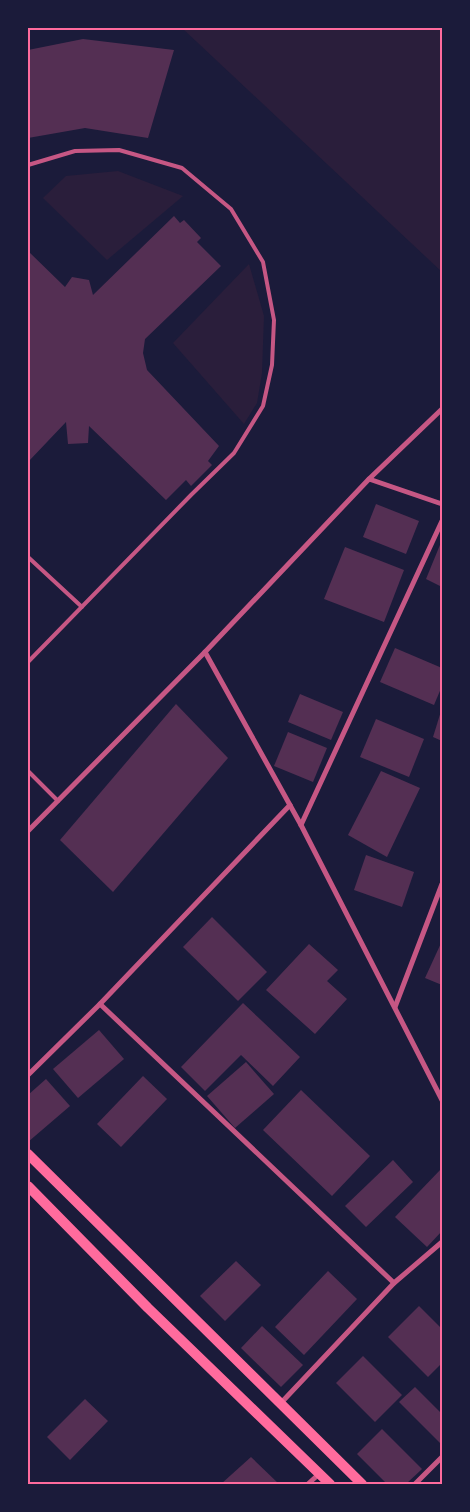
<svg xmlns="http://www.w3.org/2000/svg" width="470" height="1512" font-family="'Zilla Slab',serif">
<rect width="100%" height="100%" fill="#1b1b3a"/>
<g fill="#2a1e3b">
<path d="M 182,28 L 442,28 L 442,272 Z"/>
<path d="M 118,171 L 183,196 L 107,260 L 43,198 L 66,176 Z"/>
<path d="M 249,264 L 264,316 L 262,373 L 257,403 L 244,424 L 173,343 Z"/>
</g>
<g fill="#542f53">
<path d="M 83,39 L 174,50 L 148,138 L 85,128 L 28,138 L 28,50 Z"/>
<path d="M 174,216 L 180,223 L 184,220 L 201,238 L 197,242 L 221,266 L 145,339 L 143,353 L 147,370 L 219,446 L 208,461 L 212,465 L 191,486 L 186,480 L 166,500 L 89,426 L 88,443 L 68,444 L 66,422 L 28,462 L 28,251 L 65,287 L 72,277 L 89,280 L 93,295 Z"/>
<path d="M 376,504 L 419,521 L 406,554 L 363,537 Z"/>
<path d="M 442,540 L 442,587 L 426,579 Z"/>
<path d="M 345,547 L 404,570 L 384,622 L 324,599 Z"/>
<path d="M 395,648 L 442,668 L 442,686 L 434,705 L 380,682 Z"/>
<path d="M 300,694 L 343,712 L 331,740 L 288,722 Z"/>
<path d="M 176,704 L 228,758 L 113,892 L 60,840 Z"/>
<path d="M 442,708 L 442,741 L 433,737 Z"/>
<path d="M 376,719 L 424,739 L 409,777 L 360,757 Z"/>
<path d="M 288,732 L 327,748 L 313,782 L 274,766 Z"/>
<path d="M 381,771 L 420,788 L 387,857 L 348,835 Z"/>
<path d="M 366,855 L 414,872 L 402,907 L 354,890 Z"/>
<path d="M 212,917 L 267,972 L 238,1001 L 183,947 Z"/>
<path d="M 442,941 L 442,985 L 425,978 Z"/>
<path d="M 309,944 L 338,970 L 327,981 L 347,999 L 315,1034 L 266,990 Z"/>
<path d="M 243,1003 L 300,1057 L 273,1086 L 241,1055 L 205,1091 L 181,1067 Z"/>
<path d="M 99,1030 L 124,1059 L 78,1098 L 53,1069 Z"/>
<path d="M 246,1062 L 274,1094 L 235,1128 L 207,1096 Z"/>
<path d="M 143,1076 L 167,1099 L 121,1147 L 97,1124 Z"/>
<path d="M 46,1079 L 70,1106 L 28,1142 L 28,1095 Z"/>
<path d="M 301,1090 L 370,1156 L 332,1196 L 263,1130 Z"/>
<path d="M 393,1160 L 413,1182 L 366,1227 L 345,1206 Z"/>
<path d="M 442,1168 L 442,1231 L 427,1247 L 395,1217 Z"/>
<path d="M 236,1261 L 261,1285 L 225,1321 L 200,1296 Z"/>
<path d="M 328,1271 L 357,1299 L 304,1355 L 275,1327 Z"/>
<path d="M 419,1306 L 442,1329 L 442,1363 L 428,1377 L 388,1337 Z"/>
<path d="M 262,1326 L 303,1365 L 281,1387 L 241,1348 Z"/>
<path d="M 363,1356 L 402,1395 L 375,1422 L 336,1383 Z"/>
<path d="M 415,1387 L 442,1414 L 442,1442 L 441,1444 L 399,1402 Z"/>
<path d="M 85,1399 L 108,1421 L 70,1460 L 47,1437 Z"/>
<path d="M 382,1429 L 422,1469 L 406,1484 L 387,1484 L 357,1454 Z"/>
<path d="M 251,1457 L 279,1484 L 221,1484 Z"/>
</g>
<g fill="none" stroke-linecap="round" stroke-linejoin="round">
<g stroke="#c65784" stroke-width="4">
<path d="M 28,165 L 75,151 L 119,150 L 182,168 L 231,209 L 263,262 L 274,320 L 272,365 L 263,406 L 234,453 L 191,495 L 28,662"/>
<path d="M 28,557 L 82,607"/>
<path d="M 28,771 L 58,801"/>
</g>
<g stroke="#c65784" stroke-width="5">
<path d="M 369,479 L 442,504"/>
<path d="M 205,652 L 301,825 L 442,1100"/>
<path d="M 301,825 L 442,521"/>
<path d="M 28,831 L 205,652 L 369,479 L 442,409"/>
<path d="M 100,1004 L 394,1283"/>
<path d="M 395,1007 L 442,884"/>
<path d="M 28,1075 L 100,1004 L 290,805"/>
<path d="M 280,1404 L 394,1283 L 442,1242"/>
<path d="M 308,1484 L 319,1474"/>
<path d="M 415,1484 L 442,1457"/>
</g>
<g stroke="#ff6b9d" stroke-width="10">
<path d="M 28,1154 L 362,1484"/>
<path d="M 28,1186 L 148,1308 L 330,1484"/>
</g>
</g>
<rect width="470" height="1512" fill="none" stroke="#1b1b3a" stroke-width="58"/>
<rect x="29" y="29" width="412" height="1454" fill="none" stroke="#ff6b9d" stroke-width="2"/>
</svg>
